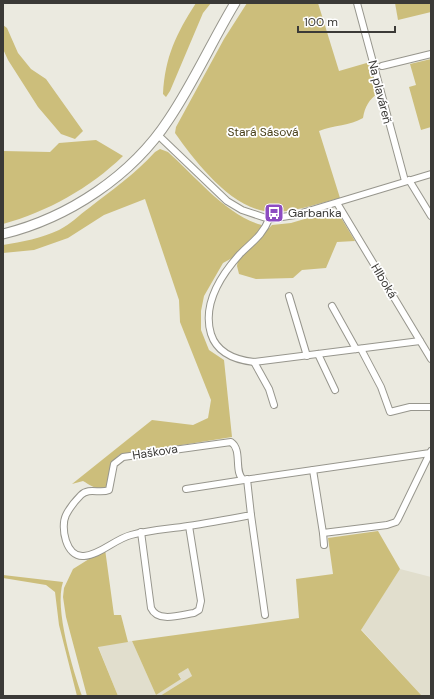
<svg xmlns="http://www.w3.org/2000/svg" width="434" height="699" font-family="'DM Sans',sans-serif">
<rect width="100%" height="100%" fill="#ebeae0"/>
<g fill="#e1decd">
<path d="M 400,569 L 431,577 L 431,696 L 422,696 L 361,629 Z"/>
<path d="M 132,641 L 156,695 L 181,678 L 178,674 L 188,668 L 192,676 L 160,696 L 118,696 L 98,646 Z"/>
</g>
<g fill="#ccbe7b">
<path d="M 196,3 L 211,3 L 203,13 L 170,91 L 166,97 L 163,94 C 165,57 176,34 196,3 Z"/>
<path d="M 247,3 L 318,3 L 339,71 L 370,62 L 378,93 C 369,100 365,106 363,118 C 350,126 334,125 319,131 L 340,198 C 320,203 298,211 277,212 C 236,215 196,163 175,133 L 176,127 L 224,39 Z"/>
<path d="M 395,3 L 431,3 L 431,12 L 398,20 Z"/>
<path d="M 3,25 L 7,28 L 18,53 L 31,69 L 46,79 L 83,131 L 75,139 L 61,134 L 38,107 L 8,60 L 3,49 Z"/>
<path d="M 431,59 L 431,127 L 421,130 L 409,87 L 416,85 L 410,64 Z"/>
<path d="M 96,140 L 123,156 C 90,188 47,212 3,224 L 3,151 L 50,152 L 59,143 Z"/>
<path d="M 160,149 L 168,152 C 195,176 227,216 262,225 L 261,230 L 234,257 L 223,263 L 204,296 L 201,311 L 201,330 L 209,350 L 224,360 L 232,437 L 119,455 C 109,464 109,473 108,486 C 98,492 92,486 83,481 L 72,484 L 152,420 L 193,425 L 208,418 L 211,400 L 180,322 L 179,300 L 145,199 L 104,215 L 68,238 L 34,250 L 3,253 L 3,245 C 22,242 42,238 59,230 C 71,224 79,215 89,208 C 112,190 135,174 155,152 Z"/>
<path d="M 335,210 L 337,211 L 355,241 L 337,242 L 326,268 L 302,270 L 293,278 L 256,279 L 239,274 L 237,266 L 238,260 L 272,225 L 291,223 Z"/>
<path d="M 378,531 L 400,569 L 361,630 L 422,696 L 160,696 L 192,676 L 188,668 L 178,674 L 181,679 L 156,695 L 132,641 L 299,618 L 296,579 L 333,574 L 328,538 Z"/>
<path d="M 105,549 L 114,615 L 121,615 L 128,642 L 98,647 L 118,696 L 87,696 L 66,617 L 63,597 L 64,588 L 73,569 Z"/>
<path d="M 3,575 L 63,582 C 54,608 73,670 82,696 L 77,696 L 59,625 L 55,592 L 46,585 L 3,578 Z"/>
</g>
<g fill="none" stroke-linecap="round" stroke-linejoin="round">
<g stroke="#97968d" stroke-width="8">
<g id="street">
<path d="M 357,3 L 405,181"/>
<path d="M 382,66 L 431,54"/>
<path d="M 158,135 L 227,201 L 242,210 L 269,219 L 295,215 L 431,174"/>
<path d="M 409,180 L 431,216"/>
<path d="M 337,203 L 431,359"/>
<path d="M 269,219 C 263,235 252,242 240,254 C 221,275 202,304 211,334 C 217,353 236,360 254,362 L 420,341"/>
<path d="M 289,296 L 307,356"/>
<path d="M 332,306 L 356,349"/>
<path d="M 361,349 L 381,387 L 390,412 L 410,407 L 431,407"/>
<path d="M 318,354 L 335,390"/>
<path d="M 254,362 L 269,389 L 274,405"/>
<path d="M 313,470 L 323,533 L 387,525 L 396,522 L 398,519 L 430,453"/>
<path d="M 247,479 L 251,515 C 230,519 209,523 188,526 C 169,529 150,530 131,535 C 115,539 100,555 84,556 C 66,558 60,527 66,515 C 69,509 76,500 81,495 C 89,487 100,494 109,490 L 114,464 L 123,457 L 231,442 C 243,450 233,473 244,480 L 430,453 L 431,451"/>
<path d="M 186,489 L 244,480"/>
<path d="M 251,515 L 265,615"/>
<path d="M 141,532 L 151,608 C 158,623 180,615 194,613 L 199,610 L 201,601 L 189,526"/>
<path d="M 323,533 L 324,545"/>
</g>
</g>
<g stroke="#97968d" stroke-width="11">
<path id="secondary" d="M 3,234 C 68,218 132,176 169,119 C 194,82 212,41 235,3"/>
</g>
<use href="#street" stroke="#fff" stroke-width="6"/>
<use href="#secondary" stroke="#fff" stroke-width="9"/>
</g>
<defs>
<g id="bus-square" transform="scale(1)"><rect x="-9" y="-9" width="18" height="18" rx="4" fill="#8d4cc1" stroke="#fff"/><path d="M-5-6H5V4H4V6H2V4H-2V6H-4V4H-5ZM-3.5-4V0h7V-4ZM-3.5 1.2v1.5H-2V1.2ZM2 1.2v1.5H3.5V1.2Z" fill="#fff"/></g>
</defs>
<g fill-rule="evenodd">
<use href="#bus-square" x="274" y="213"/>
</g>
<g text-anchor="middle" stroke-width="3.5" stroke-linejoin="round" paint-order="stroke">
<g font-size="12" fill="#3b3a37" stroke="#fff">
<text transform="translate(380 92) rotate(76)" y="4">Na plaváreň</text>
<text transform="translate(384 281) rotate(59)" y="4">Hlboká</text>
<text transform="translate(155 452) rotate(-9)" y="4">Haškova</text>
</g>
<g font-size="12" fill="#473e17" stroke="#fff">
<text x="263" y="136">Stará Sásová</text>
</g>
<g font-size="12" fill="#3b3a37" stroke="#fff" text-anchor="start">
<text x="288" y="217">Garbanka</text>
</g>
</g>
<rect width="434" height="699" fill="none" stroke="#3b3a37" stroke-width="8"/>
<path d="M298 26v6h97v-6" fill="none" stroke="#3b3a37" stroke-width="2"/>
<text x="304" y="26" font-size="12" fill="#3b3a37" stroke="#ffffff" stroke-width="3" paint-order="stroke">100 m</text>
</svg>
